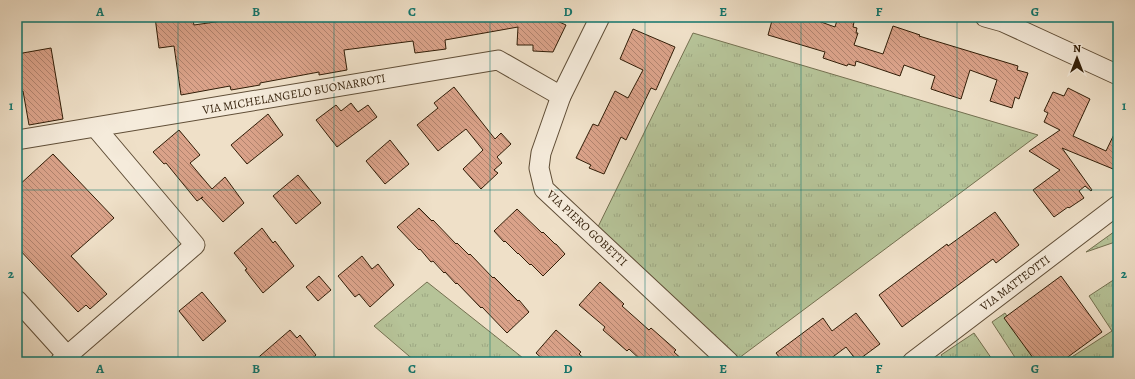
<svg xmlns="http://www.w3.org/2000/svg" width="1135" height="379" font-family="Alegreya,serif">
<defs>
<pattern id="grass-tufts" width="24" height="20" patternUnits="userSpaceOnUse"><rect width="24" height="20" fill="#b6c398"/><path d="M3 7l-1-3M5 7V3M7 7l1-3M15 17l-1-3M17 17v-4M19 17l1-3" fill="none" stroke="#9da782"/></pattern>
<pattern id="forest-crowns" width="20" height="18" patternUnits="userSpaceOnUse"><rect width="20" height="18" fill="#b6c398"/><path d="M2 6a3 3 0 1 1 6 0M12 15a3 3 0 1 1 6 0" fill="none" stroke="#9da782"/></pattern>
<pattern id="building-back-hatch" width="6" height="6" patternUnits="userSpaceOnUse"><rect width="6" height="6" fill="#daa289"/><path d="M-1 5l2 2M0 0l6 6M5-1l2 2" fill="none" stroke="#b1836e"/></pattern>
</defs>
<rect width="100%" height="100%" fill="#efe0c8"/>
<filter id="stains"><feTurbulence type="fractalNoise" baseFrequency=".005" numOctaves="4"/><feColorMatrix values="0 0 0 0 .2 0 0 0 0 .09 0 0 0 0 .02 0 0 0 .5 -.17"/></filter>
<radialGradient id="worn" r=".72"><stop offset=".6" stop-color="#630" stop-opacity="0"/><stop offset="1" stop-color="#630" stop-opacity=".3"/></radialGradient>
<g fill="url(#grass-tufts)" stroke="#747050">
<path d="M 693,33 L 1038,135 L 735,361 L 595,233 Z"/>
<path d="M 1118,277 L 1118,354 L 1106,362 L 1064,362 L 1112,331 L 1089,296 Z"/>
<path d="M 427,282 L 528,362 L 416,362 L 374,326 Z"/>
<path d="M 1005,313 L 1037,362 L 1018,362 L 992,322 Z"/>
<path d="M 974,333 L 994,362 L 946,362 L 941,355 Z"/>
</g>
<path fill="url(#forest-crowns)" stroke="#747050" d="M 1118,229 L 1118,241 L 1086,252 Z"/>
<g fill="url(#building-back-hatch)" stroke="#311d07">
<path d="M 155,17 L 192,17 L 194,25 L 250,17 L 548,17 L 566,25 L 553,52 L 533,51 L 533,45 L 517,45 L 518,27 L 445,40 L 446,49 L 415,53 L 413,41 L 344,50 L 347,70 L 319,75 L 319,72 L 260,83 L 260,85 L 231,90 L 230,86 L 181,95 L 174,46 L 159,48 Z"/>
<path d="M 773,17 L 807,17 L 835,27 L 838,17 L 855,17 L 853,27 L 857,28 L 856,33 L 858,33 L 854,45 L 883,54 L 893,26 L 920,35 L 919,36 L 1018,66 L 1017,70 L 1028,73 L 1019,99 L 1015,97 L 1012,108 L 990,101 L 997,80 L 970,70 L 961,99 L 931,89 L 935,76 L 904,65 L 900,76 L 856,61 L 855,66 L 848,64 L 847,66 L 823,58 L 825,52 L 768,35 Z"/>
<path d="M 633,29 L 675,47 L 656,90 L 651,88 L 626,140 L 621,137 L 604,174 L 589,168 L 591,165 L 576,158 L 593,124 L 598,126 L 615,91 L 628,98 L 643,70 L 620,59 Z"/>
<path d="M 51,48 L 63,119 L 29,125 L 23,91 L 17,92 L 17,54 Z"/>
<path d="M 454,87 L 495,139 L 501,133 L 511,144 L 497,157 L 502,163 L 494,170 L 498,173 L 481,189 L 463,169 L 483,150 L 466,129 L 438,151 L 417,125 L 438,108 L 434,103 Z"/>
<path d="M 1068,88 L 1090,99 L 1073,136 L 1106,151 L 1118,126 L 1118,171 L 1062,148 L 1092,190 L 1091,191 L 1085,186 L 1079,191 L 1084,198 L 1069,208 L 1068,207 L 1054,217 L 1033,190 L 1060,170 L 1029,151 L 1060,130 L 1044,122 L 1048,113 L 1044,111 L 1053,92 L 1064,96 Z"/>
<path d="M 351,103 L 358,112 L 368,105 L 377,117 L 337,147 L 316,120 L 336,105 L 341,111 Z"/>
<path d="M 268,114 L 283,135 L 247,164 L 231,145 Z"/>
<path d="M 179,130 L 200,155 L 190,163 L 212,189 L 225,177 L 244,203 L 223,222 L 201,198 L 203,197 L 197,201 L 166,163 L 164,164 L 153,152 Z"/>
<path d="M 390,140 L 409,164 L 385,184 L 366,161 Z"/>
<path d="M 53,154 L 114,218 L 71,256 L 107,294 L 90,309 L 86,305 L 78,312 L 17,247 L 17,187 Z"/>
<path d="M 298,175 L 321,203 L 296,224 L 273,196 Z"/>
<path d="M 419,208 L 432,221 L 433,220 L 456,244 L 457,243 L 469,255 L 470,254 L 493,278 L 494,277 L 518,301 L 519,300 L 529,312 L 507,333 L 482,307 L 481,308 L 457,283 L 456,284 L 445,272 L 444,273 L 433,261 L 431,262 L 420,249 L 419,250 L 397,227 Z"/>
<path d="M 517,209 L 542,233 L 543,232 L 555,244 L 556,244 L 565,254 L 543,276 L 531,264 L 530,265 L 518,253 L 518,254 L 505,241 L 504,242 L 494,231 Z"/>
<path d="M 995,212 L 1019,245 L 996,263 L 993,259 L 902,327 L 879,295 L 947,244 L 948,246 Z"/>
<path d="M 262,228 L 273,243 L 275,241 L 294,266 L 263,293 L 245,270 L 247,269 L 234,253 Z"/>
<path d="M 362,256 L 372,269 L 378,264 L 394,285 L 370,307 L 359,294 L 355,297 L 338,276 Z"/>
<path d="M 319,276 L 331,290 L 318,301 L 306,287 Z"/>
<path d="M 1061,276 L 1102,332 L 1061,362 L 1036,362 L 1004,318 Z"/>
<path d="M 600,282 L 624,304 L 622,306 L 649,330 L 651,328 L 676,350 L 674,352 L 685,362 L 643,362 L 629,349 L 627,351 L 603,330 L 605,327 L 579,305 Z"/>
<path d="M 202,292 L 226,321 L 203,341 L 179,311 Z"/>
<path d="M 856,313 L 880,344 L 857,361 L 846,347 L 826,362 L 783,362 L 776,353 L 823,318 L 832,331 Z"/>
<path d="M 290,330 L 297,338 L 300,335 L 316,355 L 308,362 L 253,362 Z"/>
<path d="M 556,330 L 581,352 L 579,354 L 588,362 L 546,362 L 536,353 Z"/>
</g>
<g fill="none" stroke-linecap="round" stroke-linejoin="round">
<g stroke="#604e37" stroke-width="21">
<g id="minor">
<path d="M 600,17 L 561,96 L 541,153 L 539,168 L 544,189 L 729,362"/>
<path d="M 985,17 L 1003,22 L 1118,75"/>
<path d="M 17,140 L 498,60 L 561,96"/>
<path d="M 17,300 L 73,362"/>
<path d="M 60,362 L 195,245 L 96,128"/>
<path d="M 912,362 L 1118,205"/>
</g>
</g>
<use href="#minor" stroke="#f5ebdb" stroke-width="19"/>
</g>
<path fill="none" stroke="#0f766e" stroke-width="1" stroke-opacity="0.55" d="M 178,17 L 178,362M 334,17 L 334,362M 490,17 L 490,362M 645,17 L 645,362M 801,17 L 801,362M 957,17 L 957,362M 17,190 L 1118,190"/>
<g text-anchor="middle" stroke-width="4" stroke-linejoin="round" paint-order="stroke">
<g font-size="12" fill="#311d07" stroke="#f5ebdb">
<text transform="translate(294 94) rotate(-10)" y="4">VIA MICHELANGELO BUONARROTI</text>
<text transform="translate(587 228) rotate(43)" y="4">VIA PIERO GOBETTI</text>
<text transform="translate(1015 283) rotate(-37)" y="4">VIA MATTEOTTI</text>
</g>
</g>
<rect width="1135" height="379" fill="none" stroke="#efe0c8" stroke-width="44"/>
<g transform="translate(1077 58)" stroke="#f5ebdb" stroke-width="3" paint-order="stroke">
<path d="M0-3L7 15L0 10L-7 15Z" fill="#311d07"/>
<text y="-6" font-size="11" font-weight="bold" text-anchor="middle" fill="#311d07">N</text>
</g>
<rect x="22" y="22" width="1091" height="335" fill="none" stroke="#0f766e" stroke-width="1.5"/>
<g font-size="13" text-anchor="middle" font-weight="bold" fill="#0f766e">
<text x="100" y="16">A</text>
<text x="256" y="16">B</text>
<text x="412" y="16">C</text>
<text x="568" y="16">D</text>
<text x="723" y="16">E</text>
<text x="879" y="16">F</text>
<text x="1035" y="16">G</text>
<text x="11" y="110">1</text>
<text x="1124" y="110">1</text>
<text x="11" y="278">2</text>
<text x="1124" y="278">2</text>
<text x="100" y="373">A</text>
<text x="256" y="373">B</text>
<text x="412" y="373">C</text>
<text x="568" y="373">D</text>
<text x="723" y="373">E</text>
<text x="879" y="373">F</text>
<text x="1035" y="373">G</text>
</g>
<rect width="100%" height="100%" filter="url(#stains)"/>
<rect width="100%" height="100%" fill="url(#worn)"/>
</svg>
